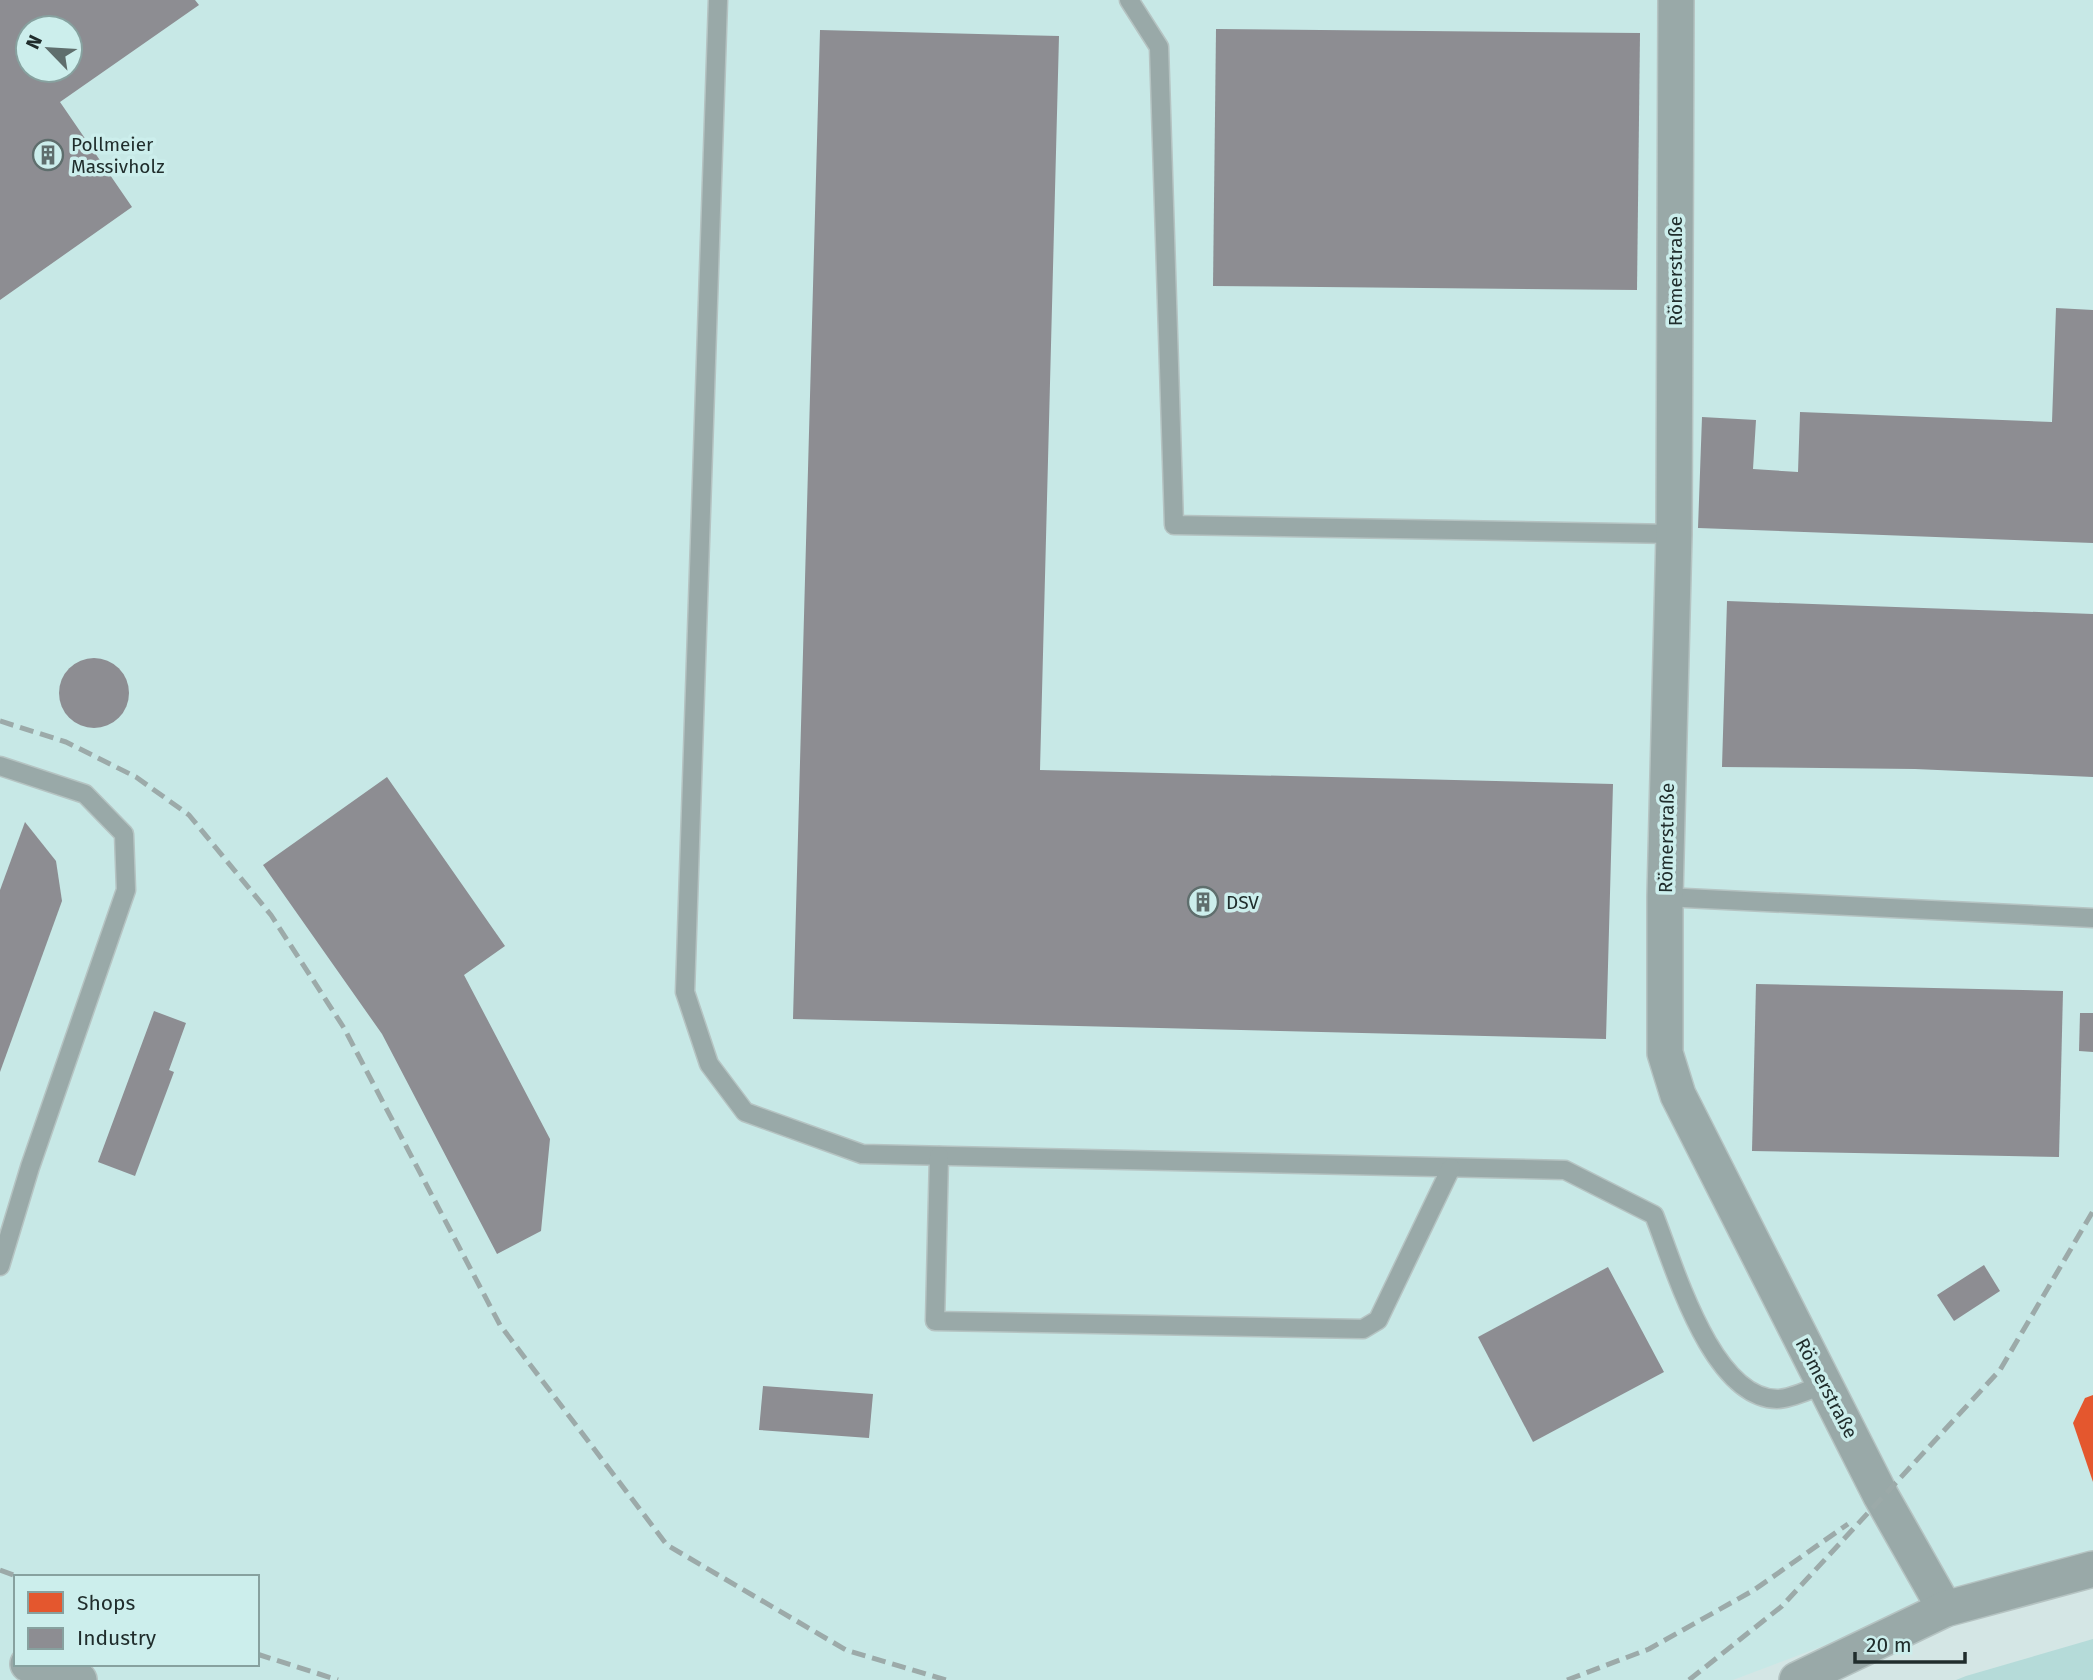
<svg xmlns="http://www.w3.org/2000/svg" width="2093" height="1680" font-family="'Fira Sans',sans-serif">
<rect width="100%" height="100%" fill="#d4e6e5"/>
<path fill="#c7e8e6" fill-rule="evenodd" d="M 0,0 L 2093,0 L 2093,1556 L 1956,1596 L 1733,1680 L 0,1680 ZM 28,28 L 70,28 L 70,70 L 28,70 ZM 16,1577 L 257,1577 L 257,1664 L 16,1664 Z"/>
<path fill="#b5dbd9" d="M 2093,1639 L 2093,1680 L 1956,1680 L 1966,1676 Z"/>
<path fill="#e4572e" d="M 2093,1395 L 2093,1482 L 2073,1423 L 2085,1398 Z"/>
<g fill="#8d8d92" fill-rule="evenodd">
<path d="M 0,0 L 195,0 L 199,5 L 60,102 L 132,207 L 0,300 ZM 28,28 L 70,28 L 70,70 L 28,70 Z"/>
<path d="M 1216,29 L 1640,33 L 1637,290 L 1213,286 Z"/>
<path d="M 820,30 L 1059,36 L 1040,770 L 1613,784 L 1606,1039 L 793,1019 Z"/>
<path d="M 2056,308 L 2093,310 L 2093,543 L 1698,528 L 1702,417 L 1756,420 L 1753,469 L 1798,472 L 1800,412 L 2052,422 Z"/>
<path d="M 1727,601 L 2093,614 L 2093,777 L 1915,769 L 1722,767 Z"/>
<circle cx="94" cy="693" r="35"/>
<path d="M 387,777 L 505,946 L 464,975 L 550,1139 L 541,1231 L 497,1254 L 382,1034 L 263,865 Z"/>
<path d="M 25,822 L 56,861 L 62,901 L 0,1072 L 0,890 Z"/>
<path d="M 1756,984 L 2063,991 L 2059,1157 L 1752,1151 Z"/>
<path d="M 154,1011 L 186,1023 L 169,1070 L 174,1072 L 135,1176 L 98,1162 Z"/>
<path d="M 2080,1013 L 2093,1013 L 2093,1052 L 2079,1051 Z"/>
<path d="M 1984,1265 L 2000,1291 L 1954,1321 L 1937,1295 Z"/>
<path d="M 1608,1267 L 1664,1372 L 1533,1442 L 1478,1337 Z"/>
<path d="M 763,1386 L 873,1394 L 869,1438 L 759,1430 Z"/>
</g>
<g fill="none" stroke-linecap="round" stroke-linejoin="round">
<g stroke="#b5c3c2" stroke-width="21">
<g id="service">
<path d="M 718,0 L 685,992 L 709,1064 L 745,1112 L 862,1154 L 1565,1170 L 1654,1215 C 1674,1265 1711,1398 1777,1399 C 1791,1399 1810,1389 1823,1385"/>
<path d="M 1129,0 L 1159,47 L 1174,525 L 1674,534"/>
<path d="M 0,766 L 85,794 L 124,834 L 126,890 L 30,1167 L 0,1266"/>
<path d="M 1665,897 L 2093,918"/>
<path d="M 939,1156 L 935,1321 L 1363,1329 L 1378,1320 L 1451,1168"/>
</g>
</g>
<g stroke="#b5c3c2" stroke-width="38">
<g id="minor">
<path d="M 1676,0 L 1674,534 L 1665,897 L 1665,1053 L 1678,1095 L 1881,1496 L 1945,1609"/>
<path d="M 28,1664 L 79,1680"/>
<path d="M 1797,1680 L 1945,1609 L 2093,1569"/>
</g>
</g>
<use href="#service" stroke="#99a9a8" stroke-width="18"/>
<use href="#minor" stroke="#99a9a8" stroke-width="35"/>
<g stroke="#9caaa9" stroke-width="5" stroke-dasharray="14 7" stroke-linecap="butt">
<path d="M 0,721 L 66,742 L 136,777 L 189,815 L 271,915 L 344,1028 L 500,1325 L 667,1545 L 846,1650 L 946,1680"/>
<path d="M 0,1570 L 19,1577"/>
<path d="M 257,1654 L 338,1680"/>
<path d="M 1567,1680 L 1649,1649 L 1754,1590 L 1848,1524"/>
<path d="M 1689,1680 L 1782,1606 L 2000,1370 L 2093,1211"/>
</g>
</g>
<defs>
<g id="building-ring" transform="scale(1.575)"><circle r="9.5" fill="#cceeec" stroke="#5f6e6d" stroke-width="1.5"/><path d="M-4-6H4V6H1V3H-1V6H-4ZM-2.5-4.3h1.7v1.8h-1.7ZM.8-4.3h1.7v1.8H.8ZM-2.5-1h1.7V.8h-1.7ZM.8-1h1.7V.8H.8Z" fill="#5f6e6d"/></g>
</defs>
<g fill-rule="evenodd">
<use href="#building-ring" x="48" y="155"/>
<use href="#building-ring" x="1203" y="902"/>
</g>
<g text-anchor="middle" stroke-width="7" stroke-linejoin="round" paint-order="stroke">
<g font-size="19" fill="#202d2c" stroke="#cceeec" text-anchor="start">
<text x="71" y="151">Pollmeier<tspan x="71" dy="22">Massivholz</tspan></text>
<text x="1226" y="909">DSV</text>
</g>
<g font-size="19" fill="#202d2c" stroke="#cceeec">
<text transform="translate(1675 271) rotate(-90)" y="7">Römerstraße</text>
<text transform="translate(1666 838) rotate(-89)" y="7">Römerstraße</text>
<text transform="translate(1827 1388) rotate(62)" y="7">Römerstraße</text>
</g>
</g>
<rect x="14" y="1575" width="245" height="91" fill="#cceeec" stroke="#87a19f" stroke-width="2"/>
<rect x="28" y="1592" width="35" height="21" fill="#e4572e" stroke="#87a19f" stroke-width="2"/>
<text x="77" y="1610" font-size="21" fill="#202d2c">Shops</text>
<rect x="28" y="1628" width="35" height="21" fill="#8d8d92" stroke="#87a19f" stroke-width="2"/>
<text x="77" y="1645" font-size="21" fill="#202d2c">Industry</text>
<g transform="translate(49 49) rotate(295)"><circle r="33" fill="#cceeec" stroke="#87a19f" stroke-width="2"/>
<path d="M0-5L12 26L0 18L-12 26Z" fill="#5f6e6d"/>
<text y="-10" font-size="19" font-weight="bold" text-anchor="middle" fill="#202d2c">N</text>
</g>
<path d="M1855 1652v10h110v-10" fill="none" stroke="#202d2c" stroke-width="3.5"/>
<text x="1866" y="1652" font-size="21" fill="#202d2c" stroke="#cceeec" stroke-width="5" paint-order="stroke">20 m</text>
</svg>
